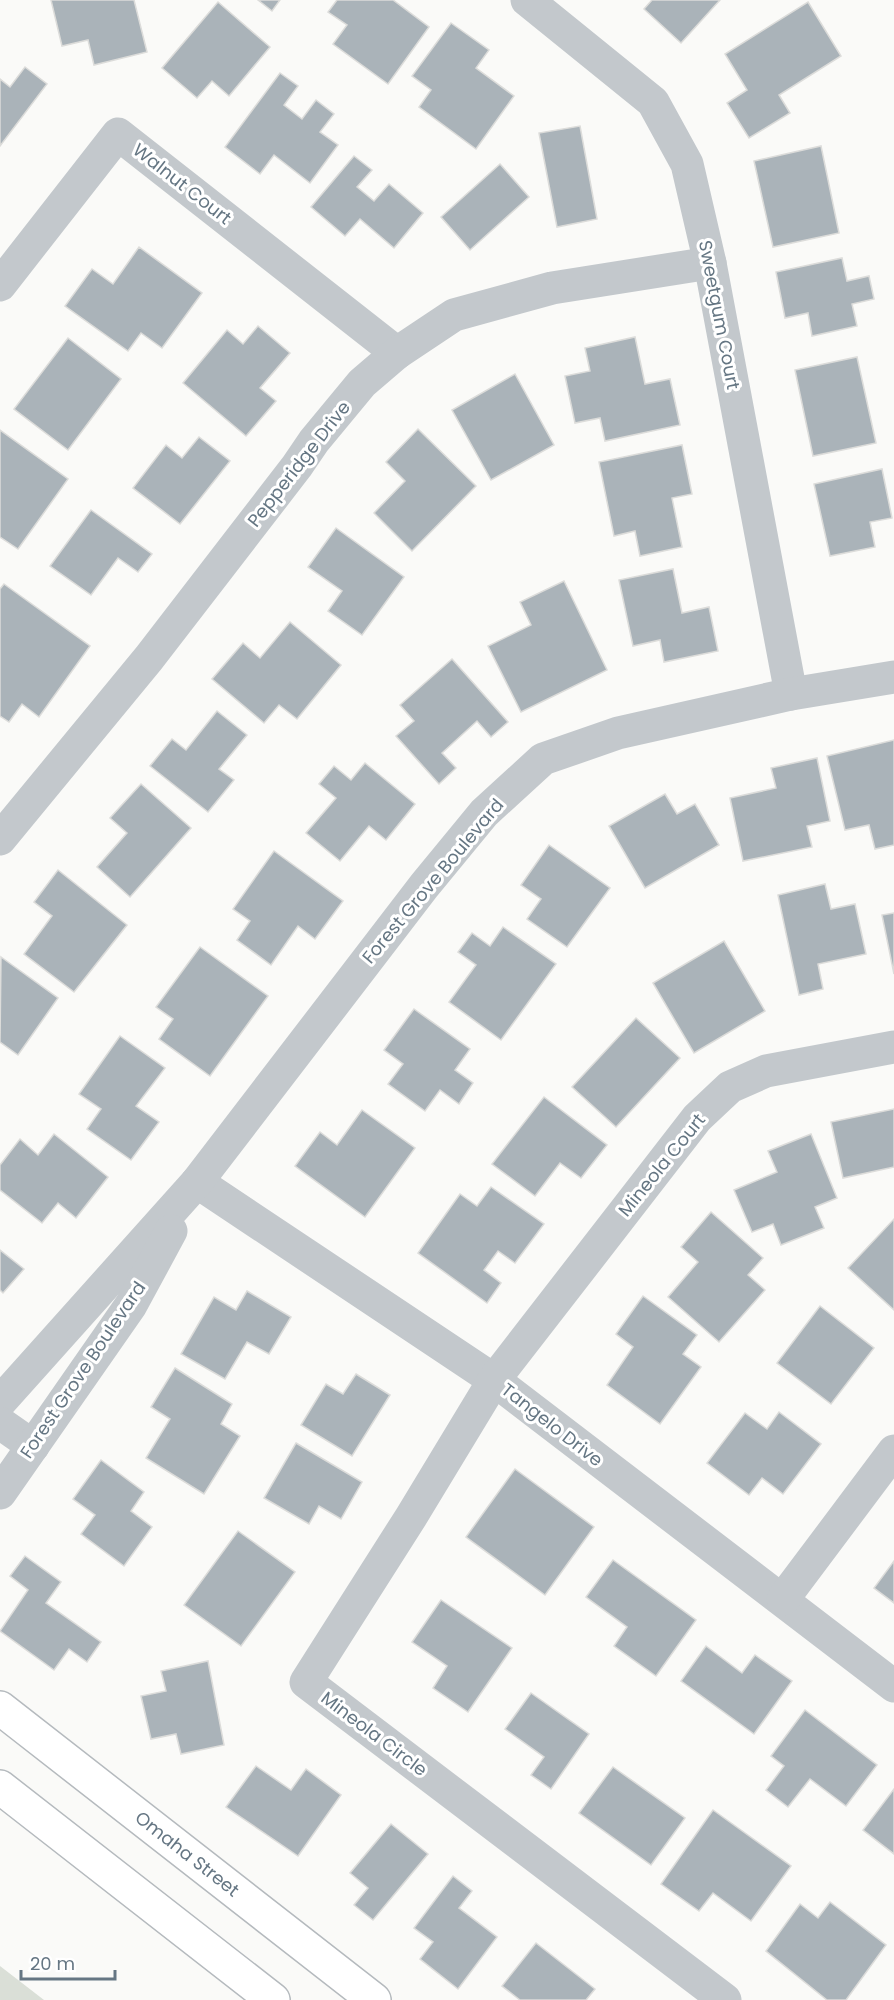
<svg xmlns="http://www.w3.org/2000/svg" width="894" height="2000" font-family="Poppins,sans-serif">
<rect width="100%" height="100%" fill="#fafaf8"/>
<path fill="#dadfd7" d="M 0,1966 L 44,2000 L 0,2000 Z"/>
<g fill="#aab3b9" stroke="#dcdcda" stroke-width="1.5">
<path d="M 51,0 L 134,0 L 147,52 L 94,65 L 88,40 L 62,46 Z"/>
<path d="M 258,0 L 280,0 L 272,11 Z"/>
<path d="M 337,0 L 393,0 L 429,27 L 388,84 L 333,44 L 347,25 L 328,12 Z"/>
<path d="M 652,0 L 720,0 L 681,43 L 644,9 Z"/>
<path d="M 218,2 L 270,47 L 229,96 L 212,81 L 197,98 L 162,68 Z"/>
<path d="M 808,2 L 841,56 L 779,95 L 790,113 L 749,138 L 727,103 L 747,90 L 725,54 Z"/>
<path d="M 451,23 L 489,50 L 476,68 L 514,96 L 476,149 L 419,107 L 431,90 L 412,76 Z"/>
<path d="M 25,67 L 47,84 L 0,146 L 0,79 L 10,87 Z"/>
<path d="M 280,73 L 298,86 L 284,105 L 302,119 L 316,100 L 334,114 L 320,132 L 338,145 L 310,183 L 274,155 L 260,174 L 225,147 Z"/>
<path d="M 580,126 L 597,219 L 557,227 L 539,133 Z"/>
<path d="M 821,146 L 839,233 L 773,247 L 754,161 Z"/>
<path d="M 354,156 L 372,170 L 357,187 L 374,201 L 389,184 L 423,213 L 394,248 L 360,219 L 345,236 L 311,207 Z"/>
<path d="M 500,164 L 529,197 L 470,250 L 441,217 Z"/>
<path d="M 139,247 L 202,293 L 162,348 L 141,333 L 128,351 L 65,306 L 92,269 L 113,284 Z"/>
<path d="M 842,258 L 847,281 L 869,276 L 874,299 L 852,304 L 857,326 L 812,336 L 808,313 L 785,318 L 776,272 Z"/>
<path d="M 258,326 L 290,353 L 260,388 L 276,401 L 246,436 L 183,383 L 227,330 L 243,344 Z"/>
<path d="M 635,337 L 645,384 L 670,379 L 680,425 L 605,441 L 600,418 L 575,423 L 565,376 L 590,371 L 585,348 Z"/>
<path d="M 68,338 L 121,379 L 68,450 L 14,409 Z"/>
<path d="M 857,357 L 876,443 L 813,456 L 795,370 Z"/>
<path d="M 515,374 L 554,445 L 491,480 L 452,410 Z"/>
<path d="M 418,429 L 476,486 L 412,551 L 374,513 L 405,481 L 386,462 Z"/>
<path d="M 0,430 L 68,479 L 18,549 L 0,537 Z"/>
<path d="M 199,437 L 230,461 L 180,524 L 133,488 L 166,445 L 182,458 Z"/>
<path d="M 682,445 L 692,494 L 672,498 L 682,547 L 640,556 L 635,531 L 614,536 L 599,462 Z"/>
<path d="M 882,469 L 892,518 L 870,522 L 875,547 L 830,556 L 814,484 Z"/>
<path d="M 91,510 L 152,554 L 138,572 L 118,558 L 91,595 L 50,566 Z"/>
<path d="M 336,528 L 404,577 L 362,635 L 328,611 L 342,591 L 308,567 Z"/>
<path d="M 673,569 L 682,613 L 709,607 L 718,651 L 664,662 L 660,640 L 633,646 L 619,580 Z"/>
<path d="M 564,581 L 607,670 L 521,712 L 488,646 L 531,625 L 520,602 Z"/>
<path d="M 4,584 L 90,646 L 39,717 L 22,704 L 9,722 L 0,716 L 0,589 Z"/>
<path d="M 290,622 L 341,665 L 297,719 L 279,705 L 264,723 L 212,679 L 243,643 L 260,658 Z"/>
<path d="M 452,659 L 508,722 L 491,737 L 477,721 L 442,753 L 456,768 L 439,784 L 396,736 L 414,721 L 400,705 Z"/>
<path d="M 217,711 L 247,735 L 219,769 L 234,780 L 208,812 L 150,766 L 172,739 L 186,750 Z"/>
<path d="M 894,740 L 894,845 L 875,849 L 869,825 L 845,830 L 827,756 Z"/>
<path d="M 817,758 L 830,821 L 807,826 L 812,847 L 743,861 L 730,798 L 776,788 L 771,768 Z"/>
<path d="M 365,763 L 415,804 L 386,840 L 369,826 L 340,861 L 306,833 L 336,798 L 319,784 L 334,766 L 351,780 Z"/>
<path d="M 141,784 L 191,828 L 130,897 L 97,867 L 127,833 L 110,818 Z"/>
<path d="M 665,794 L 677,814 L 695,804 L 719,845 L 645,888 L 609,826 Z"/>
<path d="M 549,845 L 610,888 L 567,947 L 527,919 L 541,899 L 521,885 Z"/>
<path d="M 274,851 L 343,901 L 315,939 L 298,926 L 271,965 L 237,940 L 250,921 L 233,909 Z"/>
<path d="M 58,870 L 127,925 L 74,992 L 24,954 L 52,916 L 34,902 Z"/>
<path d="M 825,884 L 831,909 L 855,904 L 866,954 L 818,964 L 823,989 L 799,995 L 778,895 Z"/>
<path d="M 894,913 L 894,974 L 882,915 Z"/>
<path d="M 503,927 L 556,964 L 501,1040 L 449,1002 L 476,965 L 458,952 L 472,933 L 490,946 Z"/>
<path d="M 724,941 L 765,1011 L 694,1053 L 653,983 Z"/>
<path d="M 200,947 L 268,996 L 210,1076 L 159,1039 L 173,1019 L 156,1007 Z"/>
<path d="M 1,957 L 58,998 L 18,1055 L 0,1042 Z"/>
<path d="M 414,1009 L 470,1049 L 455,1070 L 473,1083 L 459,1104 L 440,1090 L 425,1111 L 388,1084 L 403,1064 L 384,1050 Z"/>
<path d="M 636,1018 L 680,1058 L 616,1127 L 572,1087 Z"/>
<path d="M 120,1036 L 165,1068 L 136,1106 L 159,1122 L 131,1160 L 87,1129 L 101,1109 L 79,1094 Z"/>
<path d="M 544,1097 L 607,1145 L 581,1178 L 560,1163 L 535,1196 L 492,1164 Z"/>
<path d="M 894,1109 L 894,1167 L 843,1178 L 831,1122 Z"/>
<path d="M 362,1110 L 415,1148 L 365,1217 L 295,1166 L 320,1132 L 337,1145 Z"/>
<path d="M 54,1134 L 108,1177 L 76,1218 L 58,1203 L 42,1223 L 0,1190 L 0,1165 L 20,1139 L 38,1155 Z"/>
<path d="M 811,1134 L 837,1198 L 815,1207 L 824,1228 L 781,1245 L 773,1224 L 752,1232 L 734,1190 L 777,1172 L 768,1151 Z"/>
<path d="M 491,1187 L 544,1224 L 515,1263 L 498,1251 L 484,1270 L 501,1283 L 487,1303 L 418,1253 L 460,1194 L 477,1206 Z"/>
<path d="M 711,1212 L 763,1258 L 748,1275 L 765,1290 L 719,1342 L 668,1297 L 698,1262 L 681,1247 Z"/>
<path d="M 894,1219 L 894,1310 L 848,1268 Z"/>
<path d="M 0,1250 L 24,1269 L 3,1293 L 0,1290 Z"/>
<path d="M 247,1291 L 291,1317 L 269,1354 L 247,1342 L 225,1379 L 181,1354 L 214,1297 L 236,1310 Z"/>
<path d="M 643,1296 L 697,1335 L 683,1354 L 701,1367 L 660,1424 L 607,1385 L 633,1347 L 616,1334 Z"/>
<path d="M 820,1306 L 874,1348 L 831,1404 L 777,1363 Z"/>
<path d="M 175,1368 L 232,1404 L 221,1424 L 240,1436 L 204,1494 L 146,1458 L 170,1419 L 151,1407 Z"/>
<path d="M 356,1374 L 390,1395 L 352,1456 L 301,1425 L 326,1384 L 343,1394 Z"/>
<path d="M 779,1412 L 821,1444 L 783,1494 L 762,1478 L 749,1495 L 707,1463 L 745,1413 L 767,1429 Z"/>
<path d="M 296,1443 L 362,1482 L 341,1519 L 319,1506 L 309,1524 L 264,1498 Z"/>
<path d="M 101,1460 L 144,1492 L 131,1511 L 152,1527 L 124,1566 L 81,1534 L 95,1515 L 73,1499 Z"/>
<path d="M 515,1469 L 594,1527 L 545,1595 L 466,1537 Z"/>
<path d="M 238,1531 L 295,1572 L 241,1646 L 184,1605 Z"/>
<path d="M 25,1556 L 61,1582 L 46,1603 L 101,1642 L 87,1662 L 69,1649 L 54,1670 L 0,1631 L 28,1590 L 10,1576 Z"/>
<path d="M 613,1560 L 696,1620 L 656,1676 L 614,1646 L 627,1627 L 586,1597 Z"/>
<path d="M 894,1561 L 894,1603 L 874,1588 Z"/>
<path d="M 441,1600 L 512,1648 L 468,1712 L 433,1688 L 447,1666 L 412,1642 Z"/>
<path d="M 706,1646 L 742,1673 L 755,1655 L 792,1681 L 754,1734 L 681,1681 Z"/>
<path d="M 208,1661 L 224,1745 L 181,1754 L 176,1734 L 151,1739 L 141,1696 L 166,1691 L 161,1671 Z"/>
<path d="M 531,1693 L 589,1734 L 551,1789 L 531,1775 L 544,1757 L 505,1729 Z"/>
<path d="M 805,1710 L 877,1765 L 846,1806 L 810,1779 L 788,1807 L 766,1790 L 784,1766 L 771,1756 Z"/>
<path d="M 256,1766 L 291,1790 L 306,1769 L 341,1795 L 298,1856 L 226,1807 Z"/>
<path d="M 613,1767 L 685,1818 L 651,1865 L 579,1813 Z"/>
<path d="M 894,1789 L 894,1854 L 863,1830 Z"/>
<path d="M 713,1810 L 791,1866 L 751,1921 L 713,1893 L 699,1911 L 661,1884 Z"/>
<path d="M 391,1824 L 428,1854 L 373,1920 L 354,1905 L 368,1888 L 350,1873 Z"/>
<path d="M 453,1876 L 472,1891 L 459,1908 L 497,1937 L 458,1989 L 420,1959 L 433,1942 L 414,1928 Z"/>
<path d="M 830,1902 L 886,1945 L 846,2000 L 827,2000 L 766,1951 L 800,1904 L 818,1918 Z"/>
<path d="M 536,1943 L 595,1989 L 586,2000 L 520,2000 L 502,1986 Z"/>
</g>
<g fill="none" stroke-linecap="round" stroke-linejoin="round">
<g stroke="#b5babe" stroke-width="36">
<g id="major">
<path d="M 0,1708 L 374,2000"/>
<path d="M 0,1787 L 273,2000"/>
</g>
</g>
<g stroke="#c3c8cc" stroke-width="33">
<path d="M 527,0 L 653,102 L 687,164 L 710,263 L 791,694"/>
<path d="M 0,285 L 118,134 L 397,353"/>
<path d="M 0,839 L 149,658 L 297,466 L 314,441 L 362,383 L 397,353 L 454,315 L 552,288 L 710,263"/>
<path d="M 197,1182 L 494,1380 L 894,1686"/>
<path d="M 0,1402 L 197,1182 L 424,886 L 484,813 L 543,759 L 618,733 L 791,694 L 894,677"/>
<path d="M 0,1423 L 33,1446"/>
<path d="M 0,1493 L 131,1305 L 171,1231"/>
<path d="M 783,1599 L 894,1451"/>
<path d="M 725,2000 L 306,1682 L 411,1517 L 494,1380 L 697,1118 L 730,1087 L 766,1071 L 894,1047"/>
</g>
<use href="#major" stroke="#fff" stroke-width="33"/>
</g>
<g text-anchor="middle" stroke-width="6" stroke-linejoin="round" paint-order="stroke">
<g font-size="18" fill="#657683" stroke="#fff">
<text transform="translate(182 184) rotate(38)" y="6">Walnut Court</text>
<text transform="translate(719 315) rotate(79)" y="6">Sweetgum Court</text>
<text transform="translate(299 464) rotate(-52)" y="6">Pepperidge Drive</text>
<text transform="translate(433 881) rotate(-50)" y="6">Forest Grove Boulevard</text>
<text transform="translate(662 1165) rotate(-51)" y="6">Mineola Court</text>
<text transform="translate(83 1370) rotate(-56)" y="6">Forest Grove Boulevard</text>
<text transform="translate(552 1425) rotate(38)" y="6">Tangelo Drive</text>
<text transform="translate(374 1734) rotate(37)" y="6">Mineola Circle</text>
<text transform="translate(187 1854) rotate(38)" y="6">Omaha Street</text>
</g>
</g>
<path d="M21 1970v9h94v-9" fill="none" stroke="#657683" stroke-width="3"/>
<text x="30" y="1970" font-size="18" fill="#657683" stroke="#ffffff" stroke-width="4.5" paint-order="stroke">20 m</text>
</svg>
